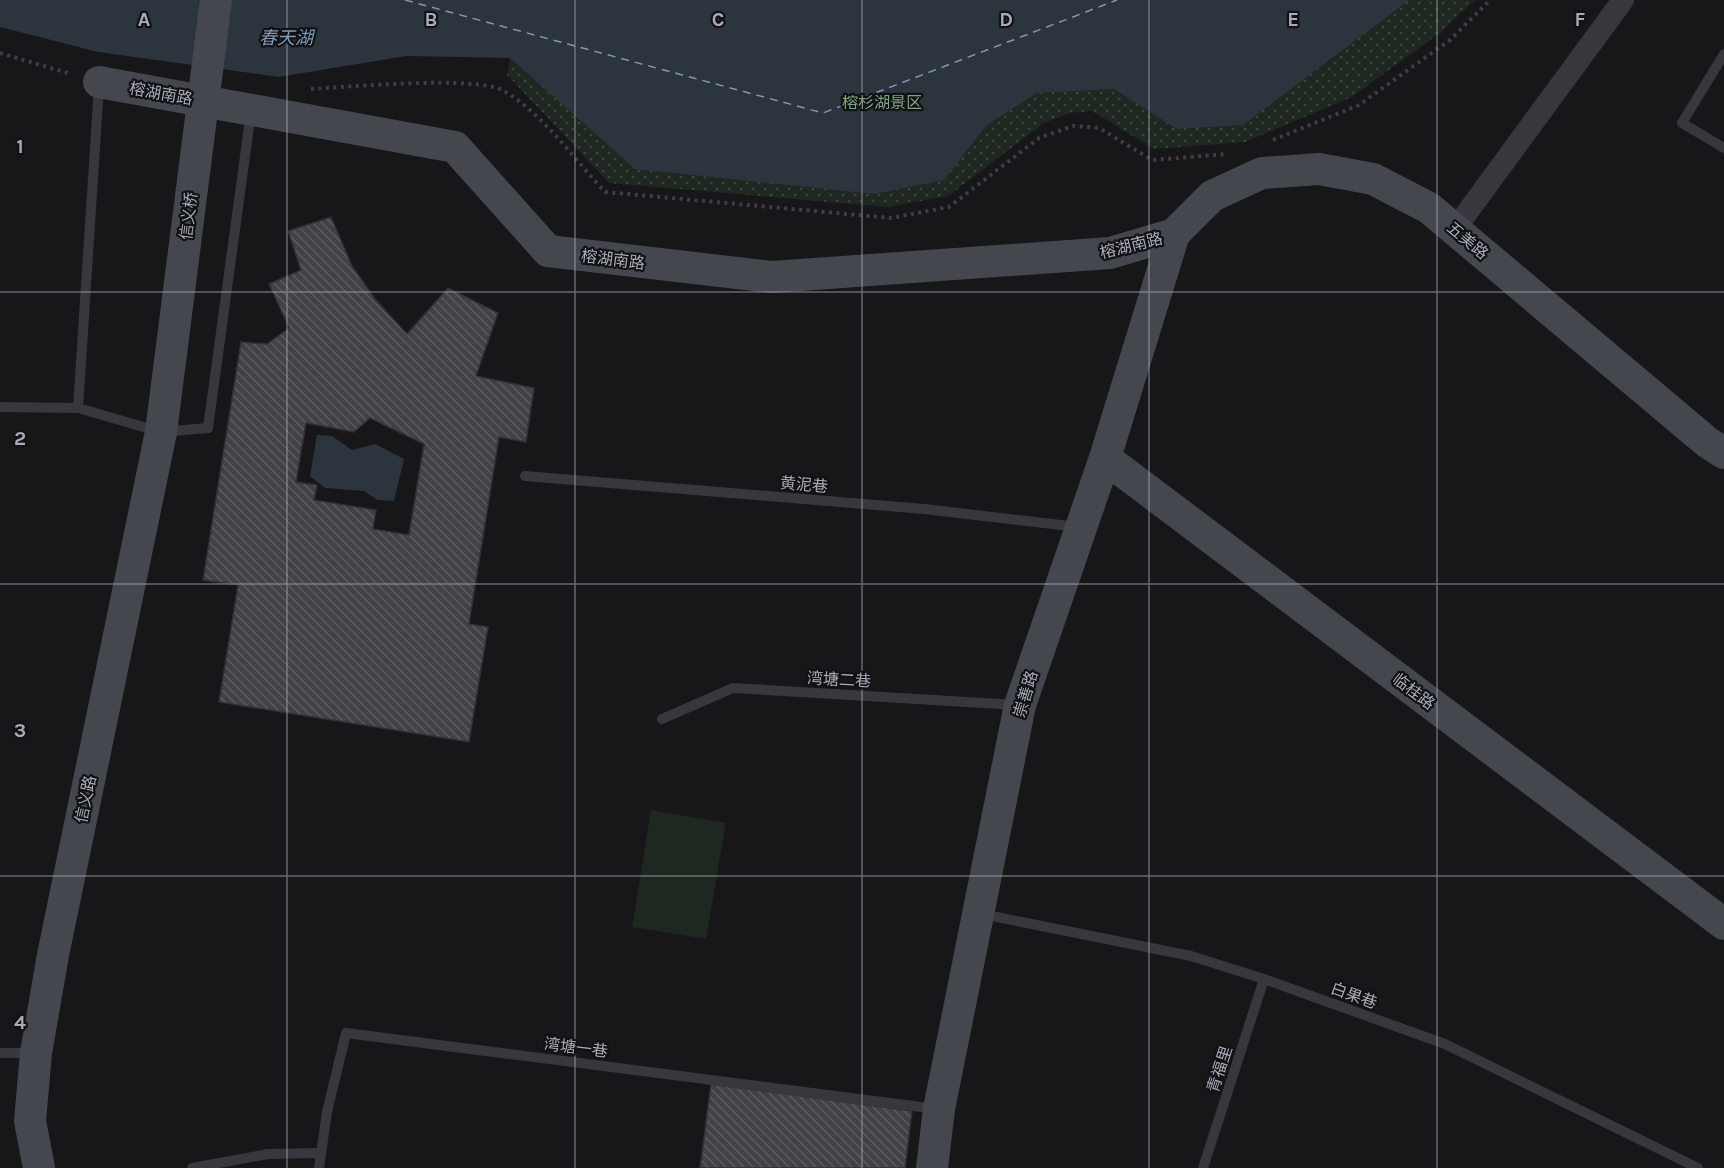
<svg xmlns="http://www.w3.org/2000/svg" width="1724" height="1168" font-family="Karla,'Noto Sans SC',sans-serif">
<defs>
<pattern id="park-dots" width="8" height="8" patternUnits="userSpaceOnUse" patternTransform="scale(1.5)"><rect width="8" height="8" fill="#1e2720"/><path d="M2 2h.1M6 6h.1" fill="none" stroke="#3c443e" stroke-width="1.8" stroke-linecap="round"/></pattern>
<pattern id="building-back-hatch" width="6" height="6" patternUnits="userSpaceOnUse" patternTransform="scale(1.5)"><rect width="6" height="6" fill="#414146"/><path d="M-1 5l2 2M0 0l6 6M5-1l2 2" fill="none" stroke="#5a5a5f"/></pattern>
</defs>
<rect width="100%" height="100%" fill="#171619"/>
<path fill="url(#park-dots)" d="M 520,0 L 1475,0 L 1441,32 L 1352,97 L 1245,142 L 1154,149 L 1092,111 L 1070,113 L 1044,123 L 948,196 L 888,207 L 609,183 L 507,75 Z"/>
<path fill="#1e2720" d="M 651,810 L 726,823 L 706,939 L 632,927 Z"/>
<g fill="#2c343d">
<path d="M 0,0 L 1409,0 L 1243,125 L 1177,129 L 1114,89 L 1037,93 L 987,125 L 944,180 L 874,194 L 635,169 L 510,58 L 406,56 L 279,77 L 98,52 L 0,27 Z"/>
<path d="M 317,435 L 332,436 L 352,450 L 375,444 L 404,459 L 394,501 L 377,500 L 364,491 L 325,488 L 310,476 Z"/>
</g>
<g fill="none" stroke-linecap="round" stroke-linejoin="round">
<path stroke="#7e98b5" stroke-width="1.5" stroke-dasharray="8 6" stroke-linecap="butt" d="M 405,0 L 823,113 L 1117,0"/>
</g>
<g fill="url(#building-back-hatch)" stroke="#313035" stroke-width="1.5" fill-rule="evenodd">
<path d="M 331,217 L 352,266 L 375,299 L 407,334 L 448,288 L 498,313 L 476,376 L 534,388 L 526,442 L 499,437 L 469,624 L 488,627 L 469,742 L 219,702 L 238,585 L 203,580 L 241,342 L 267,344 L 289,328 L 269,284 L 301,270 L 288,231 ZM 370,418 L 424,444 L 409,535 L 373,529 L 376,510 L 314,500 L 317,485 L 296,482 L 306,423 L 354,432 Z"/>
<path d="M 711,1084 L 912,1111 L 905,1168 L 700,1168 Z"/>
</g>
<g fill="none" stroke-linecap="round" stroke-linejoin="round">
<g stroke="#3d3f45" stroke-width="4" stroke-dasharray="3 4.5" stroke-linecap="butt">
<path d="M 0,53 L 71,74"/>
<path d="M 311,89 C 349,87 477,75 504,91 C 542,113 575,160 605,192 L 891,218 L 949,207 L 1039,138 L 1073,126 L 1099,128 L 1152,160 L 1228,154"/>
<path d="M 1273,140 L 1359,105 L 1450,40 L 1490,0"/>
</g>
<g stroke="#37383e" stroke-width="10">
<path d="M 1724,54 L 1682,123 L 1724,148"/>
<path d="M 99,86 L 78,408 L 161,432 L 208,428 L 251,112"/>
<path d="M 0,407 L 78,408"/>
<path d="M 525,476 L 924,509 L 1078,527"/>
<path d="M 662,719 L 733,688 L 1017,705"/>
<path d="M 982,914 L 1191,956 L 1264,979 L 1445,1044 L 1698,1168"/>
<path d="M 0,1053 L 33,1053"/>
<path d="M 192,1168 L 268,1154 L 320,1153"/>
<path d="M 319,1168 L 327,1112 L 346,1033 L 937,1109"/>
<path d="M 1203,1168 L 1264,979"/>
</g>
<path stroke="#37383e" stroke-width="22" d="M 1455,229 L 1623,0"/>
<g stroke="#45474e" stroke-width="32">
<path d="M 99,82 L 455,147 L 548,251 L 772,277 L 1110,253 L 1174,234 L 1212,196 L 1262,173 L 1319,169 L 1373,179 L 1429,208 L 1707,442 L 1724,453"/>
<path d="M 1105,458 L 1724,924"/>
<path d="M 39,1168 L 30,1121 L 36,1053 L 53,955 L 161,432"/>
<path d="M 932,1168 L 939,1109 L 1020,705 L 1105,458 L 1174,234"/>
</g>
<path stroke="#45474e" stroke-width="32" d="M 161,432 L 216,0"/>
</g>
<path fill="none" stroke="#a8acb9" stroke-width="1.5" stroke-opacity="0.55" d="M 287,0 L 287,1168M 575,0 L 575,1168M 862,0 L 862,1168M 1149,0 L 1149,1168M 1437,0 L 1437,1168M 0,292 L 1724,292M 0,584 L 1724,584M 0,876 L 1724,876"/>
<g text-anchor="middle" stroke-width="4.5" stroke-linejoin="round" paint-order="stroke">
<g font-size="16" fill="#a8acb9" stroke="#121114">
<text transform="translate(161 93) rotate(10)" y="6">榕湖南路</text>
<text transform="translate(188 216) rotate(-83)" y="6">信义桥</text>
<text transform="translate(1468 240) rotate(40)" y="6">五美路</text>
<text transform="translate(1131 245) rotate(-14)" y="6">榕湖南路</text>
<text transform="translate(613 259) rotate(7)" y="6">榕湖南路</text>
<text transform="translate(804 484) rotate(5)" y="6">黄泥巷</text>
<text transform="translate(839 679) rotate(3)" y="6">湾塘二巷</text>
<text transform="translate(1414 691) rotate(37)" y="6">临桂路</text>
<text transform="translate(1025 694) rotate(-73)" y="6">崇善路</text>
<text transform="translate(85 799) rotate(-78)" y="6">信义路</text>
<text transform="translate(1354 995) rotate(20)" y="6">白果巷</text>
<text transform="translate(576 1047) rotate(7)" y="6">湾塘一巷</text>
<text transform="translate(1219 1069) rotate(-72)" y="6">青福里</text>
</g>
<g font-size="16" fill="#7ea583" stroke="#121114">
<text x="882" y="108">榕杉湖景区</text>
</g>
<g font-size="18" font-style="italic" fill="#7e98b5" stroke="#121114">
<text x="286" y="44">春天湖</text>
</g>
</g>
<g font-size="20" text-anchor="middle" font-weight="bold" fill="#a8acb9" stroke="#121114" stroke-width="4.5" stroke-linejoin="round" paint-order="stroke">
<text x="144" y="26">A</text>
<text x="431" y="26">B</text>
<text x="718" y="26">C</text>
<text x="1006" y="26">D</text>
<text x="1293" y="26">E</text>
<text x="1580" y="26">F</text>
<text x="20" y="153">1</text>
<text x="20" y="445">2</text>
<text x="20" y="737">3</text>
<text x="20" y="1029">4</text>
</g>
</svg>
